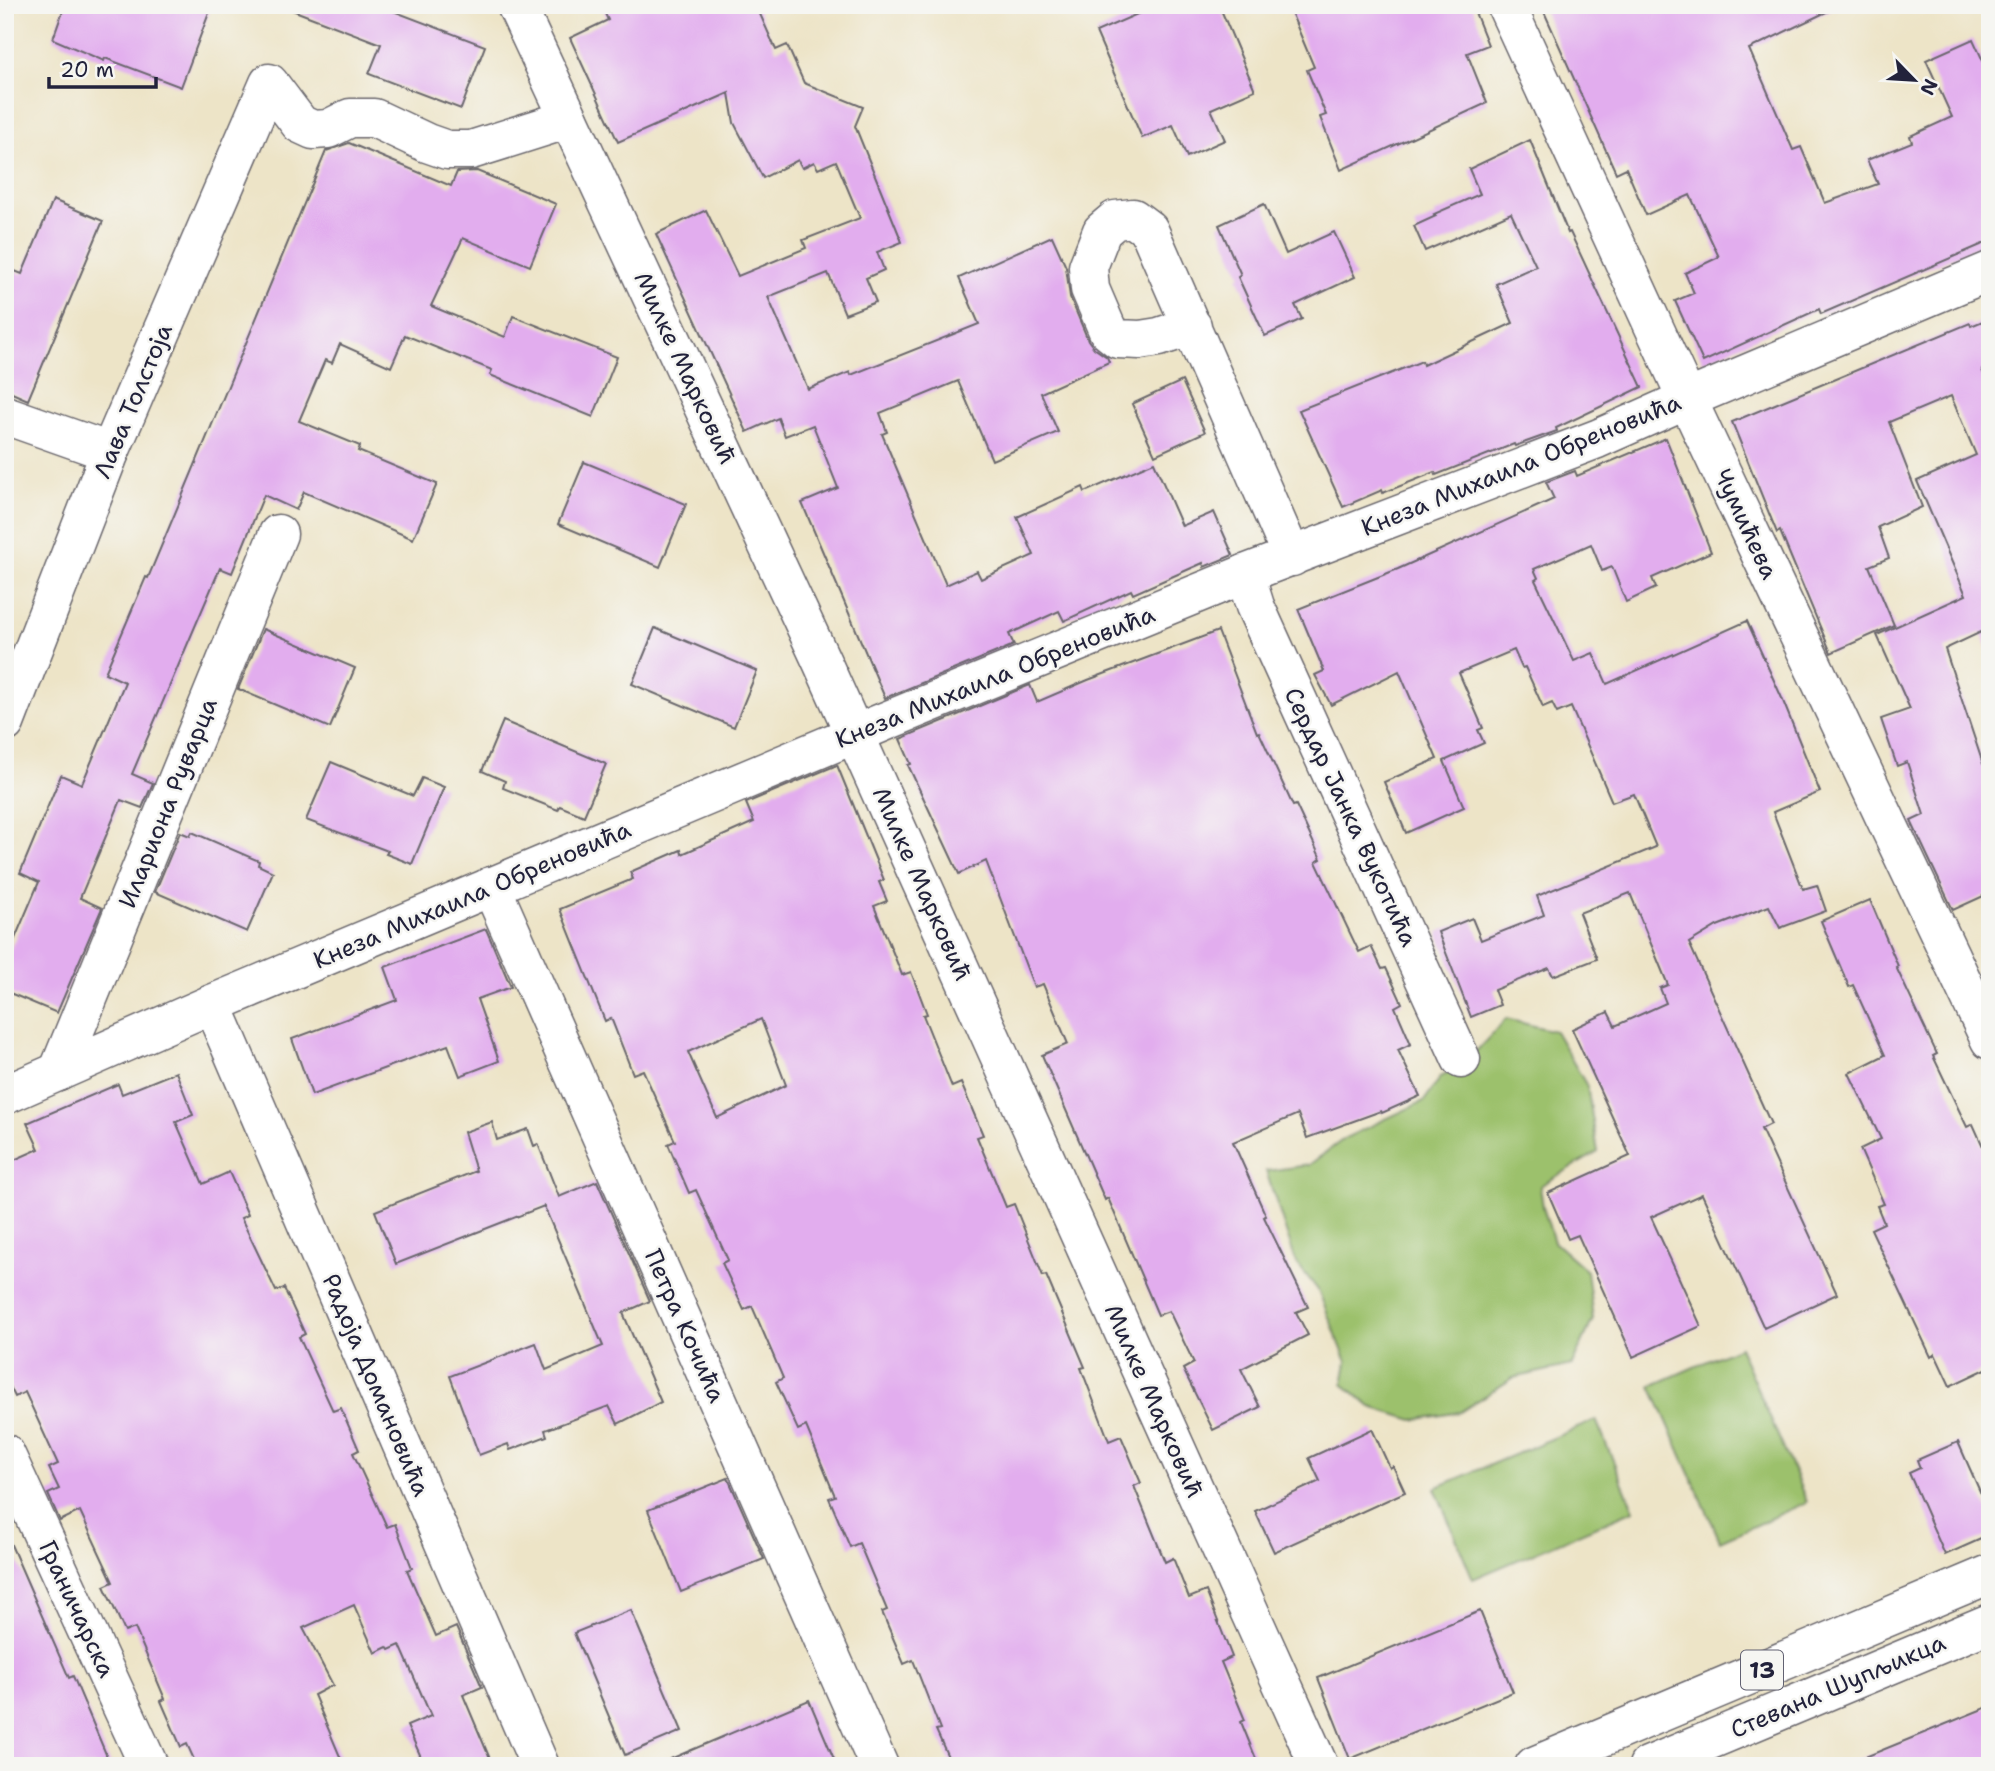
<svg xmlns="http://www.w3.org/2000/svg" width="1995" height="1771" font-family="'Shantell Sans',sans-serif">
<rect width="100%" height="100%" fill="#f6f6f2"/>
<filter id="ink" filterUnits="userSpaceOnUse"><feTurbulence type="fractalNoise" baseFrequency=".0143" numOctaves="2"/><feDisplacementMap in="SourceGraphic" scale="14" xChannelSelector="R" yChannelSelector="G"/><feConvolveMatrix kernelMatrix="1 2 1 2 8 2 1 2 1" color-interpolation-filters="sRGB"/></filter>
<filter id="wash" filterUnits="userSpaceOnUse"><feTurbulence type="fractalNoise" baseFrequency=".00686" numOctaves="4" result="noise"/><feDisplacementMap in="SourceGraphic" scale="28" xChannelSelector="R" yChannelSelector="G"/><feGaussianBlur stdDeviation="1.57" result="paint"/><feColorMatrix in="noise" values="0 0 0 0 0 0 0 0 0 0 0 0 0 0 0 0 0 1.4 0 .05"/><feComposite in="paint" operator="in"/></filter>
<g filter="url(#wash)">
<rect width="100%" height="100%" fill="#ede4c7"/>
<g fill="#9cc16c" stroke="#5f7254" stroke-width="2">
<path d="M 1506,1019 L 1555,1031 L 1587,1086 L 1598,1152 L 1540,1186 L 1543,1207 L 1554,1242 L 1587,1271 L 1593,1319 L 1572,1365 L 1513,1378 L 1460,1412 L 1413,1420 L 1371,1407 L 1343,1384 L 1347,1362 L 1318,1290 L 1296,1262 L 1266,1171 L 1309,1165 L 1345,1138 L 1424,1101 L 1441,1077 L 1469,1059 Z"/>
<path d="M 1739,1347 L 1807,1502 L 1720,1541 L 1651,1386 Z"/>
<path d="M 1596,1420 L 1634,1510 L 1473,1579 L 1435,1488 Z"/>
</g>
<g id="blocks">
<g fill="#e2adee" fill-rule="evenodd">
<path d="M 65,5 L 212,5 L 181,87 L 105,58 L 104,61 L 53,39 Z"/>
<path d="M 287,5 L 395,5 L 393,11 L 485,46 L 461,109 L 369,74 L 381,44 L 287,8 Z"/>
<path d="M 601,5 L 756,5 L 776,50 L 787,45 L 804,83 L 863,107 L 855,126 L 902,242 L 877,252 L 884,270 L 866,278 L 876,302 L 845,314 L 828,273 L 768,297 L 808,389 L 850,372 L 851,375 L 979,324 L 959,278 L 1052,236 L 1066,267 L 1070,297 L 1088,340 L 1094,348 L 1107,357 L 1109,362 L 1041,393 L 1058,432 L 992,460 L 958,381 L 880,413 L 887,432 L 882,434 L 946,585 L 977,571 L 981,579 L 1034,555 L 1017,517 L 1083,487 L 1085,492 L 1154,462 L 1182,526 L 1214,512 L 1233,555 L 1204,567 L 1203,563 L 1133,594 L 1131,590 L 1064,621 L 1059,611 L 1009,634 L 1014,645 L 885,698 L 802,503 L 838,488 L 813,425 L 785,436 L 778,418 L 747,432 L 656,234 L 706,210 L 738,276 L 806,248 L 803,240 L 860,218 L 836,161 L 818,169 L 814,162 L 802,168 L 798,160 L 763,178 L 734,123 L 729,93 L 618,142 L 570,38 L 608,20 Z"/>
<path d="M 1158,5 L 1219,5 L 1255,90 L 1211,109 L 1225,140 L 1187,157 L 1173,125 L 1142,138 L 1096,32 Z"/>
<path d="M 1288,5 L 1472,5 L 1488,45 L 1467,53 L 1487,103 L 1341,170 L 1320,117 L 1326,115 L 1307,70 L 1314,67 Z"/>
<path d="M 1541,5 L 1841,5 L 1749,49 L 1793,150 L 1801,147 L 1825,203 L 1878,184 L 1867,160 L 1912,142 L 1910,136 L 1952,117 L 1926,60 L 1973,39 L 1990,76 L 1990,241 L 1821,314 L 1819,309 L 1703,362 L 1675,301 L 1694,293 L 1685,273 L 1719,257 L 1690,195 L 1646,215 L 1626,168 L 1616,173 Z"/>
<path d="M 1530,140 L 1568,233 L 1570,232 L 1642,387 L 1556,428 L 1557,431 L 1515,446 L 1514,444 L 1436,475 L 1435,472 L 1383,493 L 1382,490 L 1343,507 L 1299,410 L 1422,361 L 1423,365 L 1513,323 L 1496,284 L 1536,266 L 1511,213 L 1425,251 L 1414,226 L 1436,216 L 1434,214 L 1480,194 L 1469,169 Z"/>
<path d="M 349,143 L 451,186 L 457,172 L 477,171 L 556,204 L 530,266 L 463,238 L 431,306 L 505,337 L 513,316 L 617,357 L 593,417 L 490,375 L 492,370 L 405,335 L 391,367 L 340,344 L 332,363 L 325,360 L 299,421 L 360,446 L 358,451 L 437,484 L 413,539 L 304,492 L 296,510 L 264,495 L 232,573 L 220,568 L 132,774 L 153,783 L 142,808 L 121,800 L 80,898 L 102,908 L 57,1013 L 5,991 L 5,962 L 39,882 L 20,873 L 61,775 L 82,784 L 125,682 L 105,673 L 146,577 L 148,578 L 326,151 Z"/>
<path d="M 53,200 L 103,221 L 28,400 L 5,390 L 5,267 L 22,274 Z"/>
<path d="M 1264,204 L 1286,254 L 1334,232 L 1355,277 L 1295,305 L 1302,319 L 1265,336 L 1238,277 L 1241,275 L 1219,225 Z"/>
<path d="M 1990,318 L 1990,367 L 1982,370 L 1990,387 L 1990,652 L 1981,632 L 1945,649 L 1983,764 L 1990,761 L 1990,893 L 1953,910 L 1911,821 L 1924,815 L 1907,762 L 1897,766 L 1881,719 L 1910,709 L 1877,635 L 1966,595 L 1917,481 L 1976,455 L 1951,396 L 1889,422 L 1922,507 L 1878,527 L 1889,558 L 1869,566 L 1894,625 L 1831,653 L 1780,531 L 1777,533 L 1732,422 L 1970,323 L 1971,326 Z"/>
<path d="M 1182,381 L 1205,432 L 1155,455 L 1132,404 Z"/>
<path d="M 1666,438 L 1711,552 L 1652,578 L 1656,588 L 1626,602 L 1612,567 L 1602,571 L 1591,544 L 1534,569 L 1538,578 L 1535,580 L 1574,661 L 1593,653 L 1607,684 L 1747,621 L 1781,696 L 1820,792 L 1773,812 L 1803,889 L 1817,885 L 1826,911 L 1780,928 L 1769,906 L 1717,926 L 1689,943 L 1771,1124 L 1761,1129 L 1837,1294 L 1764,1328 L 1702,1194 L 1651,1217 L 1701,1326 L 1633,1357 L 1578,1235 L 1568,1239 L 1548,1193 L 1630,1156 L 1572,1029 L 1608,1012 L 1615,1026 L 1666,1003 L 1660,988 L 1668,985 L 1630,893 L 1579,913 L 1597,959 L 1553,976 L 1549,968 L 1494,990 L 1500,1005 L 1471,1017 L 1438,932 L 1472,918 L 1481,940 L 1544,915 L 1537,896 L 1656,847 L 1634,794 L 1612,802 L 1571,707 L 1557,713 L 1552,703 L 1543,707 L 1525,667 L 1522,668 L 1514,650 L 1459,673 L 1483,728 L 1478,730 L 1484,743 L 1444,761 L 1464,807 L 1406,833 L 1384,782 L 1437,759 L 1399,671 L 1331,705 L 1315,675 L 1324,671 L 1298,609 L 1398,569 L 1554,499 L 1546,482 L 1575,471 L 1577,476 Z"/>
<path d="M 584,462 L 686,504 L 660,567 L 558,524 Z"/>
<path d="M 655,628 L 757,671 L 734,727 L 632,684 Z"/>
<path d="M 263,629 L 355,668 L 330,728 L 238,689 Z"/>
<path d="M 1218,631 L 1257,733 L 1259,732 L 1293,806 L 1296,805 L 1321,859 L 1316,862 L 1359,952 L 1371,946 L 1382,969 L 1386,968 L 1402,1003 L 1395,1007 L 1411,1044 L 1398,1050 L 1420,1096 L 1382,1113 L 1381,1111 L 1307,1138 L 1298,1114 L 1233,1142 L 1266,1216 L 1264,1217 L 1308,1307 L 1296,1312 L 1308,1335 L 1241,1369 L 1260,1407 L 1213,1430 L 1183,1369 L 1194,1363 L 1169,1311 L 1158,1315 L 1108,1198 L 1105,1200 L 1042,1055 L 1068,1044 L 1043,984 L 1034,987 L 986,861 L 959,874 L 908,765 L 911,764 L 900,739 L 1030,685 L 1037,702 L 1088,680 Z"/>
<path d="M 503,721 L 606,764 L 584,816 L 560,806 L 558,810 L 503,788 L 505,781 L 482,771 Z"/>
<path d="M 331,762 L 413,796 L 422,778 L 444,787 L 412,864 L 386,854 L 388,851 L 306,820 Z"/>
<path d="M 837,765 L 884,880 L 879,882 L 887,901 L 874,906 L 902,975 L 911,972 L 927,1014 L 923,1015 L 952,1087 L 961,1083 L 983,1135 L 977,1137 L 1006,1207 L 1014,1204 L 1043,1276 L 1046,1275 L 1085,1367 L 1081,1368 L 1109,1441 L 1121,1436 L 1141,1483 L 1134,1486 L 1165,1562 L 1173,1558 L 1189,1598 L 1206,1591 L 1232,1657 L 1221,1662 L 1245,1720 L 1241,1722 L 1259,1766 L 1018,1766 L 1015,1758 L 998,1766 L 952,1766 L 936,1730 L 940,1729 L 913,1660 L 904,1664 L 882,1612 L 887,1610 L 859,1543 L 850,1547 L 829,1498 L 835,1496 L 806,1426 L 798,1430 L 776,1382 L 783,1378 L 752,1306 L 744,1310 L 722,1263 L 728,1260 L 696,1190 L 689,1193 L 668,1144 L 675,1141 L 643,1070 L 633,1074 L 611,1018 L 605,1021 L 560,909 L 633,879 L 630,872 L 681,850 L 682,854 L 754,822 L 746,803 ZM 761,1019 L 786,1085 L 717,1118 L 688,1052 Z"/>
<path d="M 180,832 L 190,836 L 192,832 L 259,861 L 258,865 L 273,872 L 247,932 L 155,892 Z"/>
<path d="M 1870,900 L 1898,966 L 1896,967 L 1937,1054 L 1933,1056 L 1967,1127 L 1973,1124 L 1990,1162 L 1990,1367 L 1950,1386 L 1935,1354 L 1931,1357 L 1871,1229 L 1884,1223 L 1877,1206 L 1884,1204 L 1860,1149 L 1881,1139 L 1849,1073 L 1885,1055 L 1853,985 L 1849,987 L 1821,921 Z"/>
<path d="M 486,929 L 511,987 L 477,999 L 499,1061 L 460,1076 L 448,1045 L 312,1095 L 292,1039 L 397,1000 L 385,967 Z"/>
<path d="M 176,1072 L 193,1115 L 176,1122 L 203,1184 L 229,1172 L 248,1215 L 241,1218 L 276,1291 L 284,1288 L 305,1334 L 299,1337 L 333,1411 L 341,1408 L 359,1450 L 353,1453 L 387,1527 L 395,1524 L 412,1568 L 407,1570 L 436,1636 L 456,1627 L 482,1687 L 463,1695 L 493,1766 L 425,1766 L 407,1726 L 431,1716 L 400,1645 L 389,1650 L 387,1647 L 375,1653 L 354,1605 L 303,1628 L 333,1685 L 314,1695 L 344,1766 L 197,1766 L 187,1744 L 181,1747 L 161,1701 L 165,1699 L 135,1628 L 125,1632 L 104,1586 L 113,1582 L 80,1511 L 60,1521 L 48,1494 L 59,1489 L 49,1468 L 58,1464 L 25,1392 L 15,1397 L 5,1376 L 5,1164 L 39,1149 L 27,1123 L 118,1084 L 122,1094 Z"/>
<path d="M 492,1122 L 497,1140 L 528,1129 L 534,1146 L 538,1144 L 559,1197 L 597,1181 L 650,1301 L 623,1313 L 661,1402 L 618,1424 L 609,1406 L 545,1430 L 547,1436 L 510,1450 L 508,1444 L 479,1455 L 450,1376 L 536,1343 L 546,1370 L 603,1346 L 544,1206 L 396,1264 L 375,1211 L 476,1171 L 464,1132 Z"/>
<path d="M 1372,1429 L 1390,1468 L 1393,1466 L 1405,1492 L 1274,1552 L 1255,1511 L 1320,1481 L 1309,1458 Z"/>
<path d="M 1958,1442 L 1990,1514 L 1990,1535 L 1945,1555 L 1909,1473 L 1920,1468 L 1917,1460 Z"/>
<path d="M 728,1478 L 764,1559 L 681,1592 L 648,1510 Z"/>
<path d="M 5,1531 L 69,1678 L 73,1676 L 111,1766 L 5,1766 Z"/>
<path d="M 631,1610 L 682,1731 L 625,1755 L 574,1633 Z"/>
<path d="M 1480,1611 L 1513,1692 L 1350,1759 L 1318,1678 Z"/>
<path d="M 809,1700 L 834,1759 L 819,1766 L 654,1766 Z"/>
<path d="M 1990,1706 L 1990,1766 L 1849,1766 L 1848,1764 Z"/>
</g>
</g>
</g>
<g filter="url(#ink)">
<use href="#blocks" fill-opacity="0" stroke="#69666c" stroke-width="2"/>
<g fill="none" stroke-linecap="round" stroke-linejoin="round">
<g stroke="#69666c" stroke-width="41">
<g id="minor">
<path d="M 516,5 L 822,662 L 1319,1766"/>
<path d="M 1506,5 L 1687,399 L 1990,1040"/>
<path d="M 1192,326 L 1159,337 L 1140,340 L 1118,339 L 1108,331 L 1090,289 L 1088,267 L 1102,231 L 1115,220 L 1133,218 L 1149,230 L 1292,557"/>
<path d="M 5,415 L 110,452"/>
<path d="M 1245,574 L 1255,606 L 1461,1059"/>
<path d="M 5,723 L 110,452 L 269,83 L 300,124 L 313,130 L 328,129 L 350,118 L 374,118 L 427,143 L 447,150 L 471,150 L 569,119"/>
<path d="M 491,886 L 879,1766"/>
<path d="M 212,1004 L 540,1766"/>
<path d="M 58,1072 L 278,534"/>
<path d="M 5,1095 L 212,1004 L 886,721 L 1245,574 L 1597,439 L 1687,399 L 1990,271"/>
<path d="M 5,1453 L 149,1766"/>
</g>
</g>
<g stroke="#69666c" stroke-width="41">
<g id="major">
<path d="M 1534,1766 L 1990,1574"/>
<path d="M 1648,1766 L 1990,1623"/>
</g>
</g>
<use href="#minor" stroke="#fff" stroke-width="38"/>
<use href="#major" stroke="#fff" stroke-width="38"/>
</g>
</g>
<g text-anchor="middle" stroke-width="5" stroke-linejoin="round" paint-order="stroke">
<rect fill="#f6f6f2" stroke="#626272" stroke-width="2" x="1741" y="1650.5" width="42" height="39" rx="5"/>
<g font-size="23" font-weight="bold" fill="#22223b">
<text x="1762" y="1678">13</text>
</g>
<g font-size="24" fill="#22223b" stroke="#f6f6f2">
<text transform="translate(685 368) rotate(65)" y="8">Милке Марковић</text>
<text transform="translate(133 401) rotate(-67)" y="8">Лава Толстоја</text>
<text transform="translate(1521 465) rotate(-22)" y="8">Кнеза Михаила Обреновића</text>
<text transform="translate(1746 524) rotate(65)" y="8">Чумићева</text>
<text transform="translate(995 677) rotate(-22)" y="8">Кнеза Михаила Обреновића</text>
<text transform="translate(168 803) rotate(-68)" y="8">Илариона Руварца</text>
<text transform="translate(1351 817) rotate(65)" y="8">Сердар Јанка Вукотића</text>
<text transform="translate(922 884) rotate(66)" y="8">Милке Марковић</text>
<text transform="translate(472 895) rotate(-23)" y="8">Кнеза Михаила Обреновића</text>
<text transform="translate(685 1326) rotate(66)" y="8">Петра Кочића</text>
<text transform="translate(376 1385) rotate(67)" y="8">Радоја Домановића</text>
<text transform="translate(1154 1401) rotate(66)" y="8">Милке Марковић</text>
<text transform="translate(77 1609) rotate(65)" y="8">Граничарска</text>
<text transform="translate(1838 1686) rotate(-23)" y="8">Стевана Шупљикца</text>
</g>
</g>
<rect width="1995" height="1771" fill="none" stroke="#f6f6f2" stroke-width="28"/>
<g transform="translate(1914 80) rotate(115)" stroke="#f6f6f2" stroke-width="5" paint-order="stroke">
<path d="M0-5L12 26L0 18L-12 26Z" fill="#22223b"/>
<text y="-10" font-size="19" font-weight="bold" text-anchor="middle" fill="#22223b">N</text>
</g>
<path d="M49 77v10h107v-10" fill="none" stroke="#22223b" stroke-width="3.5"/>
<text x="60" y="77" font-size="21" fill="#22223b" stroke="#f6f6f2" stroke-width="5" paint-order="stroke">20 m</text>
</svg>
